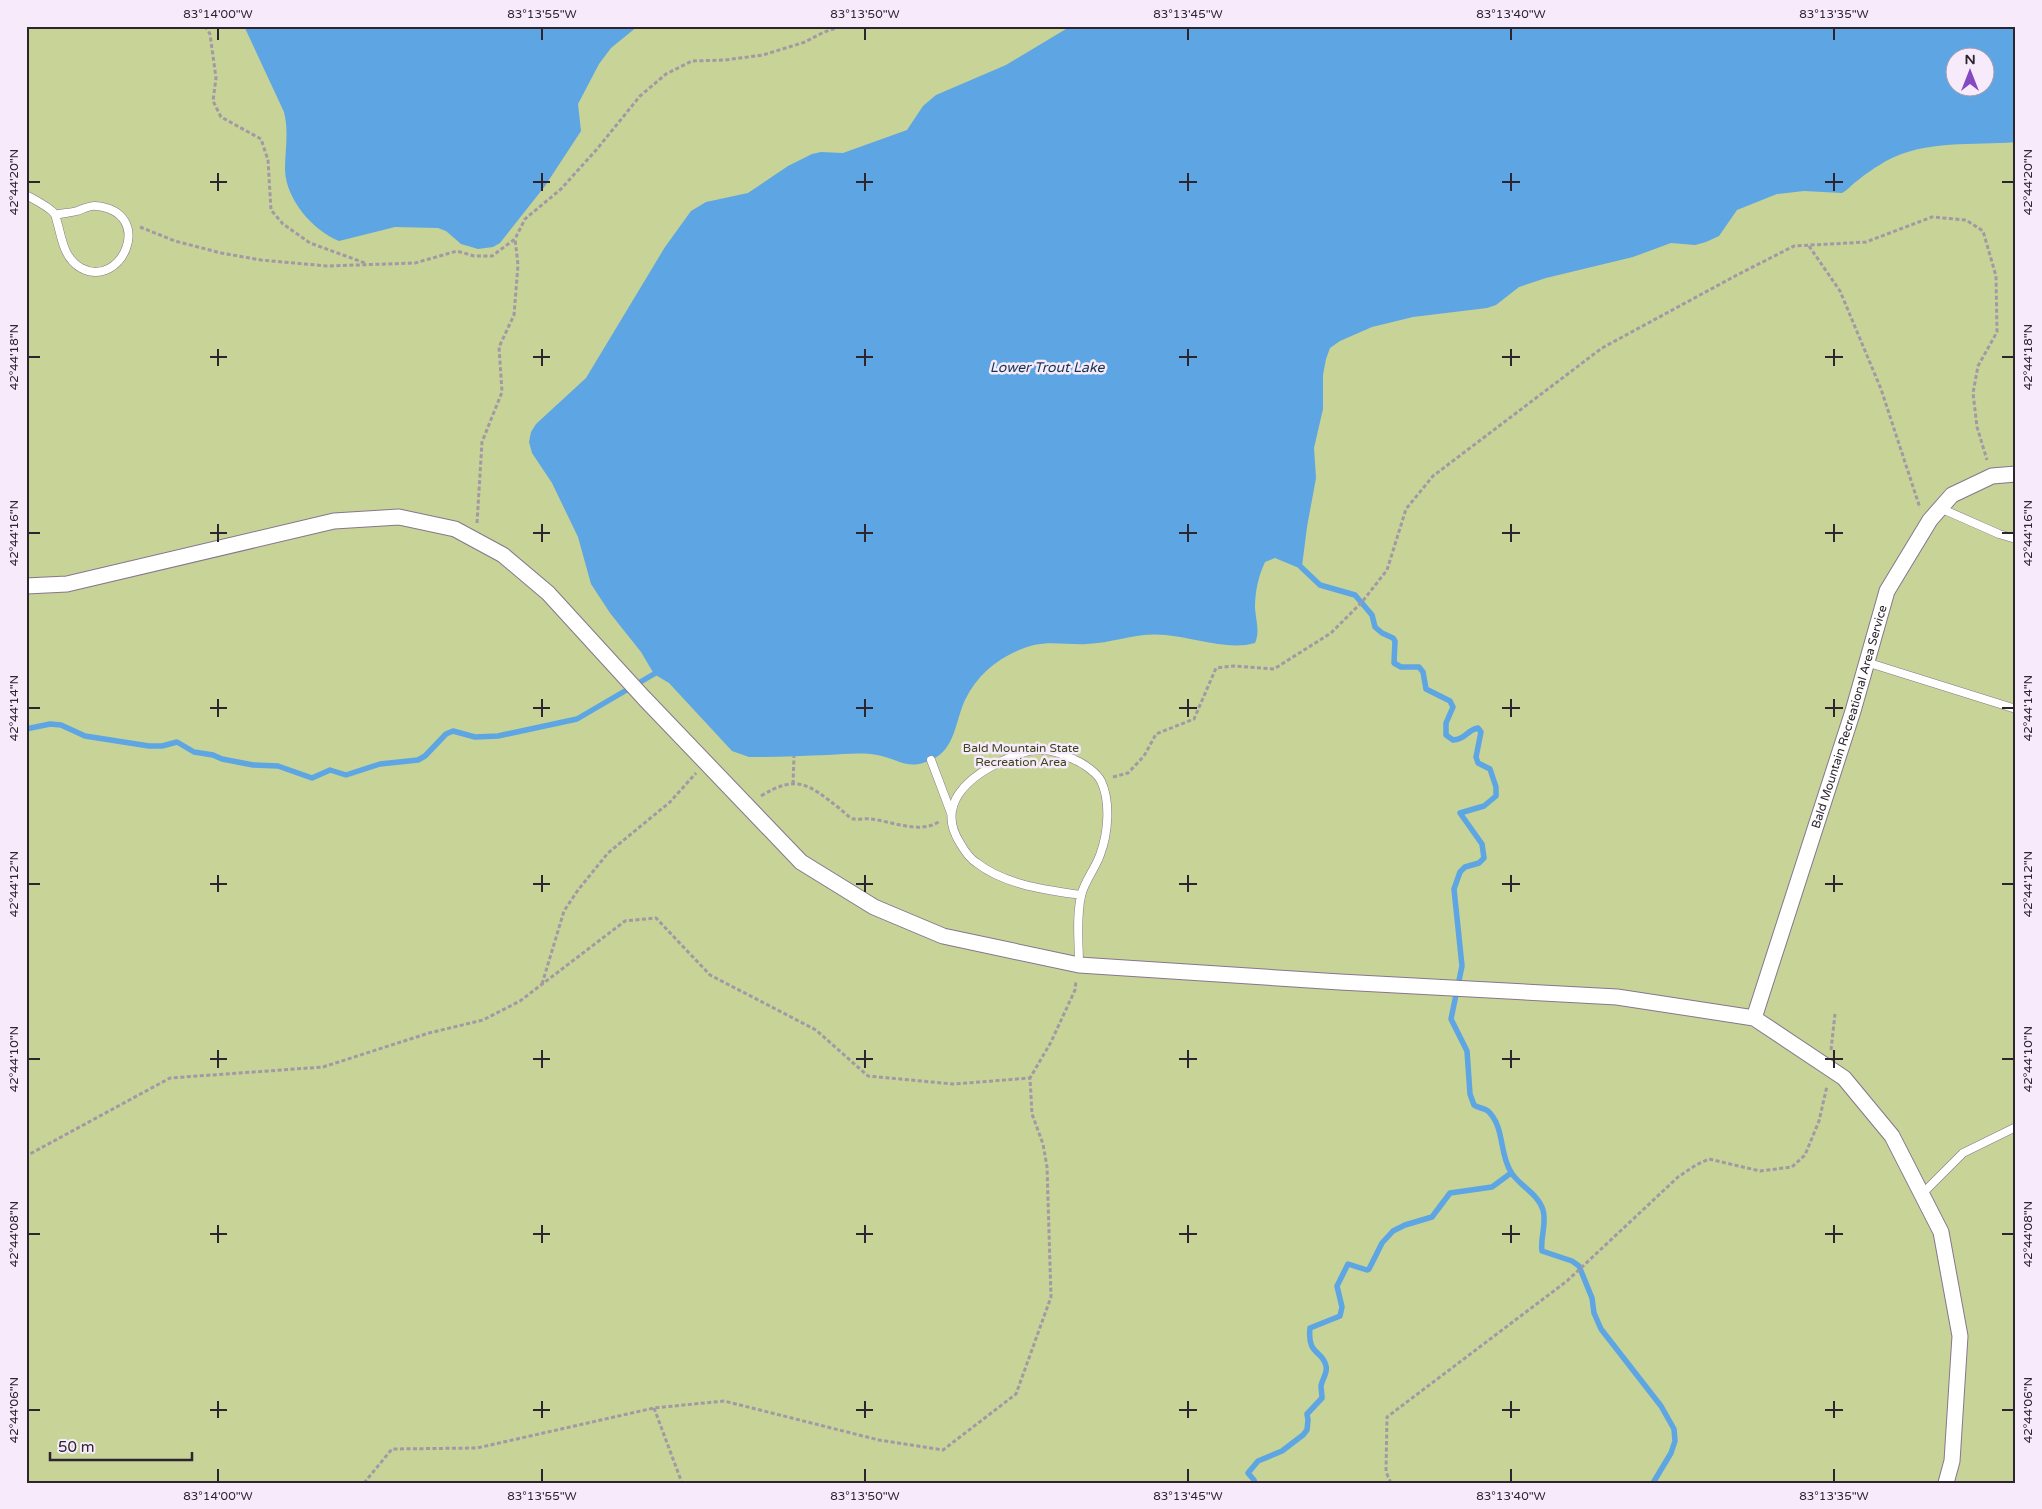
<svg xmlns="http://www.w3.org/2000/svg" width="2042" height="1509" font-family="'Varela Round',sans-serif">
<rect width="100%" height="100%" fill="#f7ebfb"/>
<path fill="#c7d397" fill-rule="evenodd" d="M 26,26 L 2016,26 L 2016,1483 L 26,1483 ZM 1954,58 L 1984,58 L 1984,88 L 1954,88 Z"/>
<g fill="#5ea5e4" fill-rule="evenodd">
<path d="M 244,26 L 638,26 L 611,48 L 599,64 L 578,104 L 581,131 L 545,186 L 500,243 L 493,247 L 478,249 L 461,244 L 446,231 L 438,228 L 395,227 L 339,241 C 312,230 286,199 285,170 C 285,149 289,132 284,112 Z"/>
<path d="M 1071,26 L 2016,26 L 2016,142 C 1972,146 1927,139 1886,161 C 1876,167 1865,174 1857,181 C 1851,185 1848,190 1842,193 L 1804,191 L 1777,194 L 1737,210 L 1719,236 L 1706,242 L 1695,245 L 1671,243 L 1633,257 L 1546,278 L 1519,287 L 1496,305 L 1487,308 L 1413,317 L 1372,327 L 1340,341 L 1330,348 L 1326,359 L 1323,375 L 1323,409 L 1314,448 L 1316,478 L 1307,527 L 1302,566 L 1299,568 L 1275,558 L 1265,562 C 1258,577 1255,592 1255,608 C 1256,621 1260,632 1255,643 C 1228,651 1192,637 1165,635 C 1138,632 1113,643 1087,644 C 1069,645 1051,641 1034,645 C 1004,653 979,671 965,700 C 955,721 956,749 931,760 C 906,771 900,759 877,755 C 862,752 844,754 828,755 C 802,756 775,757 749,757 L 732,751 L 669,683 L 654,674 L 641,652 L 610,613 L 591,584 L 578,537 L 552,483 L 532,453 L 529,442 L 531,432 L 536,424 L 586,378 L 665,247 L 691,211 L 706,202 L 748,193 L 788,166 L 812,154 L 821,152 L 843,153 L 907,130 L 923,106 L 936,95 L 1006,65 ZM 1954,58 L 1984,58 L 1984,88 L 1954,88 Z"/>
</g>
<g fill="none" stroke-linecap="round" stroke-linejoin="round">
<g stroke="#5ea5e4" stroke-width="5.5">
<path d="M 1301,567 L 1320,585 L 1355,595 L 1372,615 L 1375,627 L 1382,633 L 1393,638 L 1395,641 L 1394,663 L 1401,667 L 1419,667 L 1423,672 L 1426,689 L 1450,701 L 1453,707 L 1446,723 L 1446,735 L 1453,740 C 1467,739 1466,730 1478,728 L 1481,732 L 1476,757 L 1478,763 L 1490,769 L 1496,787 L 1496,796 L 1484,806 L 1460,813 L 1482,844 L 1484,858 L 1479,863 L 1465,867 L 1460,872 L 1454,889 L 1462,966 L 1451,1019 L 1467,1051 L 1470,1094 L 1474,1105 C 1478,1108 1484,1108 1488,1111 C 1505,1127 1499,1154 1511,1172 C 1519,1186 1538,1193 1543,1210 C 1547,1224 1540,1237 1542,1251 L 1572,1261 L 1579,1266 L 1592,1298 L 1594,1313 L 1601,1329 L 1661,1406 L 1674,1429 L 1675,1441 L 1671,1453 L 1653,1483"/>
<path d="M 26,729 L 50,724 L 61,725 L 85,736 L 149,746 L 162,746 L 177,742 L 194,752 L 213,755 L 222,759 L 253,765 L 278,766 L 312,778 L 330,770 L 346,775 L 380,764 L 418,760 L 425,756 L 446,734 L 453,731 L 475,737 L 498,736 L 577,719 L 654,674"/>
<path d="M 1255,1483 L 1254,1480 L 1248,1473 L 1258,1461 L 1282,1451 L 1303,1435 L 1307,1430 L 1308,1420 L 1307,1414 L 1322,1398 C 1322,1394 1321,1389 1321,1386 C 1322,1379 1328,1373 1326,1366 C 1323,1350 1307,1356 1310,1328 L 1340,1316 L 1342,1307 L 1337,1286 L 1348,1264 L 1367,1270 L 1369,1269 L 1382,1243 L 1393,1231 L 1405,1225 L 1432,1217 L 1450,1193 L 1492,1187 L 1511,1173"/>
</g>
<g stroke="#87768d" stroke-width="9">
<g id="service">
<path d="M 26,195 C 35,200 48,206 55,214 C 56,217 57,222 58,225 C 62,241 65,259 81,268 C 122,290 156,212 96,206 C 90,205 83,209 77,211 C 70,213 62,213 55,215"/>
<path d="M 1940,508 L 1999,534 L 2016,539"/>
<path d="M 1866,662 L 2016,709"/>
<path d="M 931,760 L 951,813"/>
<path d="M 1079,965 C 1079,943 1076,918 1081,896 C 1084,882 1095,869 1100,855 C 1108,834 1111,802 1101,781 C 1097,773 1083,763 1075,760 C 1064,755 1052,749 1039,750 C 1025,750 1013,756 1000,762 C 967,778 936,805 960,843 C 964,850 970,859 977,863 C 1005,885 1047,890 1081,895"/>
<path d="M 1922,1194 L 1963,1153 L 2016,1127"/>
</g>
</g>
<g stroke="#87768d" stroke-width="17">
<g id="minor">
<path d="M 26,586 L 67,584 L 334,521 L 399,517 L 455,529 L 503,555 L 548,593 L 644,698 L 801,862 L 874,907 L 943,936 L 1079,965 L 1340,982 L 1617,997 L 1754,1018 L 1844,1078 L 1892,1136 L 1941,1232 L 1960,1336 L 1952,1461 L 1946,1483"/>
<path id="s1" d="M 1754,1018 L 1853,711 L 1887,591 L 1930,520 L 1952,495 L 1992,476 L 2016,474"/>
</g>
</g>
<g stroke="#a399a6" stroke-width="3" stroke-dasharray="4 2.5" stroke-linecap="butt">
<path d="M 205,26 L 210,34 L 216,78 L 213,101 L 221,117 L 261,139 L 268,160 L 271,210 L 283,224 L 310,243 L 365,263"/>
<path d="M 140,227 L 175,241 L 221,253 L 261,260 L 327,266 L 415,263 L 457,251 L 474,256 L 492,256 L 515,239 L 525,219 L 561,189 L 597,149 L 640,96 L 666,74 L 692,61 L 725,60 L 763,55 L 805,42 L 824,32 L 843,26"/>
<path d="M 1809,246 L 1840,291 L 1881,389 L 1920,508"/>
<path d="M 477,523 L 482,442 L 502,392 L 499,347 L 514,315 L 518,265 L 515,239"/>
<path d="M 1113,777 L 1128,773 L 1144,756 L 1156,734 L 1194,719 L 1216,668 L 1234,666 L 1274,669 L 1331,633 L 1362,602 L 1387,570 L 1406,509 L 1433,476 L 1602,348 L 1737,275 L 1794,246 L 1866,242 L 1932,217 L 1966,220 L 1983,231 L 1996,276 L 1997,332 L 1978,366 L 1973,393 L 1977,427 L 1987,460"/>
<path d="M 793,784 L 794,756"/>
<path d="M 761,796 C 797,774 808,784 839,808 C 843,811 849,818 854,819 C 859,820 865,818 870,819 C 892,821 920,835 940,821"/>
<path d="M 542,984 L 564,911 L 578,890 L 608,853 L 670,802 L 696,773"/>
<path d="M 1831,1050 L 1835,1014"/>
<path d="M 26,1158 L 28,1155 L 170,1078 L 323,1067 L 429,1033 L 483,1020 L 520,1001 L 625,921 L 656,918 L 710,975 L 816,1030 L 868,1076 L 953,1084 L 1030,1078"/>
<path d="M 654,1408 L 682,1483"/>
<path d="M 364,1483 L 392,1449 L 477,1448 L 654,1408 L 724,1401 L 879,1440 L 943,1450 L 1016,1394 L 1051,1297 L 1047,1167 L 1043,1144 L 1032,1114 L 1030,1078 L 1051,1042 L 1075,990 L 1076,980"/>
<path d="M 1391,1483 L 1386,1472 L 1387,1417 L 1567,1281 L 1678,1177 L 1696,1165 L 1709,1159 L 1760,1171 L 1792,1167 L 1805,1155 L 1819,1121 L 1827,1086"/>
</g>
<use href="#service" stroke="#fff" stroke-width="8"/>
<use href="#minor" stroke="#fff" stroke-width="15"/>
</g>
<path fill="none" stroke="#2c252f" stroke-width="2" d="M 218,28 L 218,40M 542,28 L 542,40M 865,28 L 865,40M 1188,28 L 1188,40M 1511,28 L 1511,40M 1834,28 L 1834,40M 218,173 L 218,191M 542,173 L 542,191M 865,173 L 865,191M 1188,173 L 1188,191M 1511,173 L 1511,191M 1834,173 L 1834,191M 28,182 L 40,182M 210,182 L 227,182M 533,182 L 550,182M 856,182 L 873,182M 1179,182 L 1197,182M 1502,182 L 1520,182M 1825,182 L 1843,182M 2002,182 L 2014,182M 218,349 L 218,366M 542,349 L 542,366M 865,349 L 865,366M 1188,349 L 1188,366M 1511,349 L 1511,366M 1834,349 L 1834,366M 28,357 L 40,357M 210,357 L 227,357M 533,357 L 550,357M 856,357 L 873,357M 1179,357 L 1197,357M 1502,357 L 1520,357M 1825,357 L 1843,357M 2002,357 L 2014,357M 218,524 L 218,542M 542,524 L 542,542M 865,524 L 865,542M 1188,524 L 1188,542M 1511,524 L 1511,542M 1834,524 L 1834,542M 28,533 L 40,533M 210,533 L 227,533M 533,533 L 550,533M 856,533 L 873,533M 1179,533 L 1197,533M 1502,533 L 1520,533M 1825,533 L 1843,533M 2002,533 L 2014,533M 218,699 L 218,717M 542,699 L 542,717M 865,699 L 865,717M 1188,699 L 1188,717M 1511,699 L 1511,717M 1834,699 L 1834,717M 28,708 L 40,708M 210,708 L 227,708M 533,708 L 550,708M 856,708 L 873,708M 1179,708 L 1197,708M 1502,708 L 1520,708M 1825,708 L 1843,708M 2002,708 L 2014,708M 218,875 L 218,892M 542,875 L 542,892M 865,875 L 865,892M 1188,875 L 1188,892M 1511,875 L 1511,892M 1834,875 L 1834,892M 28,884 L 40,884M 210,884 L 227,884M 533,884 L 550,884M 856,884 L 873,884M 1179,884 L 1197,884M 1502,884 L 1520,884M 1825,884 L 1843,884M 2002,884 L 2014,884M 218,1050 L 218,1068M 542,1050 L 542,1068M 865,1050 L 865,1068M 1188,1050 L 1188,1068M 1511,1050 L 1511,1068M 1834,1050 L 1834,1068M 28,1059 L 40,1059M 210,1059 L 227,1059M 533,1059 L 550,1059M 856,1059 L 873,1059M 1179,1059 L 1197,1059M 1502,1059 L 1520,1059M 1825,1059 L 1843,1059M 2002,1059 L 2014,1059M 218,1225 L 218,1243M 542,1225 L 542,1243M 865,1225 L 865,1243M 1188,1225 L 1188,1243M 1511,1225 L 1511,1243M 1834,1225 L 1834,1243M 28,1234 L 40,1234M 210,1234 L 227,1234M 533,1234 L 550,1234M 856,1234 L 873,1234M 1179,1234 L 1197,1234M 1502,1234 L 1520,1234M 1825,1234 L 1843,1234M 2002,1234 L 2014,1234M 218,1401 L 218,1418M 542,1401 L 542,1418M 865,1401 L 865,1418M 1188,1401 L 1188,1418M 1511,1401 L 1511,1418M 1834,1401 L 1834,1418M 28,1410 L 40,1410M 210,1410 L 227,1410M 533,1410 L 550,1410M 856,1410 L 873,1410M 1179,1410 L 1197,1410M 1502,1410 L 1520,1410M 1825,1410 L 1843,1410M 2002,1410 L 2014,1410M 218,1469 L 218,1482M 542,1469 L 542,1482M 865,1469 L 865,1482M 1188,1469 L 1188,1482M 1511,1469 L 1511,1482M 1834,1469 L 1834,1482"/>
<g text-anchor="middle" stroke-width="5" stroke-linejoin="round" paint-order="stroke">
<g font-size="12" fill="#2c252f" stroke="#f7ebfb">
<text dy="4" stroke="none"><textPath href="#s1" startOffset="316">Bald Mountain Recreational Area Service</textPath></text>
</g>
<g font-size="12" fill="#3e441e" stroke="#f7ebfb">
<text x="1021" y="752">Bald Mountain State<tspan x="1021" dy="14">Recreation Area</tspan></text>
</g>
<g font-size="14" font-style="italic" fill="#17354f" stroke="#f7ebfb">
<text x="1047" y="372">Lower Trout Lake</text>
</g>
</g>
<rect width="2042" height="1509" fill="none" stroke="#f7ebfb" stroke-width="55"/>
<g transform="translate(1970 72)"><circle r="24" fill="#f7ebfb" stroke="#a69ca9"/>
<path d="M0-4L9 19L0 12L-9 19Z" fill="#834ac1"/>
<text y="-8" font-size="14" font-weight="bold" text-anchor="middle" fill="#2c252f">N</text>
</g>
<path d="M50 1452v8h142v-8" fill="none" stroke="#2c252f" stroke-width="2.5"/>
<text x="58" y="1452" font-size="15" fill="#2c252f" stroke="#f7ebfb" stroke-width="4" paint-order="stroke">50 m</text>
<rect x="28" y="28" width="1986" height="1454" fill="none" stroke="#2c252f" stroke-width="2"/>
<g font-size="12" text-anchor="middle" fill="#2c252f">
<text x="218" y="18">83°14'00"W</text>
<text x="542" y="18">83°13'55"W</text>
<text x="865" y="18">83°13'50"W</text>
<text x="1188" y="18">83°13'45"W</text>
<text x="1511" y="18">83°13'40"W</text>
<text x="1834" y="18">83°13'35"W</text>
<text transform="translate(14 182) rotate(-90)" y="4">42°44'20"N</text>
<text transform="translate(2028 182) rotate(-90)" y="4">42°44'20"N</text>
<text transform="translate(14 357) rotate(-90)" y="4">42°44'18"N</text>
<text transform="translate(2028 357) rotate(-90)" y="4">42°44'18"N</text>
<text transform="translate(14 533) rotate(-90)" y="4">42°44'16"N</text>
<text transform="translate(2028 533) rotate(-90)" y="4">42°44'16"N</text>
<text transform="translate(14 708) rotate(-90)" y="4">42°44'14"N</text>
<text transform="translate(2028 708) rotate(-90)" y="4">42°44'14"N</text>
<text transform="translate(14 884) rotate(-90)" y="4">42°44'12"N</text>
<text transform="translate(2028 884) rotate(-90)" y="4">42°44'12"N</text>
<text transform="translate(14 1059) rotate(-90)" y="4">42°44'10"N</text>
<text transform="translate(2028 1059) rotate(-90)" y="4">42°44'10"N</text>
<text transform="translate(14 1234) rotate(-90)" y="4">42°44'08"N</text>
<text transform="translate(2028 1234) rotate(-90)" y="4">42°44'08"N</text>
<text transform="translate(14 1410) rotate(-90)" y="4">42°44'06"N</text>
<text transform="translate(2028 1410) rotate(-90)" y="4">42°44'06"N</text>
<text x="218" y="1500">83°14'00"W</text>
<text x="542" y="1500">83°13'55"W</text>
<text x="865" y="1500">83°13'50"W</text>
<text x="1188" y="1500">83°13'45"W</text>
<text x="1511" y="1500">83°13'40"W</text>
<text x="1834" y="1500">83°13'35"W</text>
</g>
</svg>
